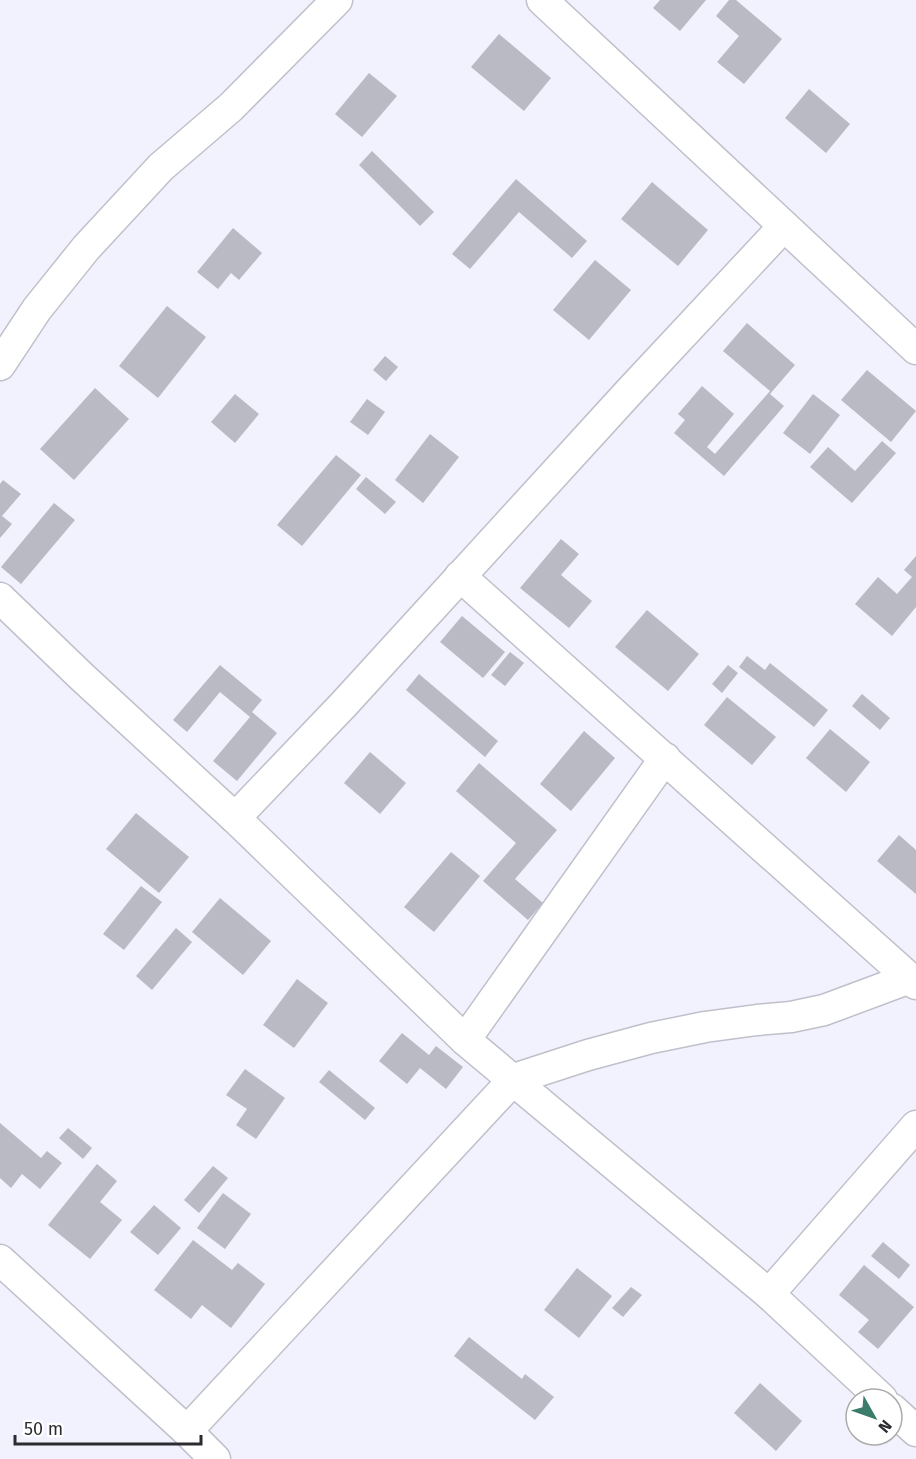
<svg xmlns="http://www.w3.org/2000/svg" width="916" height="1459" font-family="'Fira Sans',sans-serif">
<rect width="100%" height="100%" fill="#f1f2fd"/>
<g fill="#babac5">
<path d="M 660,0 L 706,0 L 680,31 L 653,8 Z"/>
<path d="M 729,0 L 736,0 L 782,39 L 744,84 L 717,62 L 739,36 L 716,16 Z"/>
<path d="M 499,34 L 551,78 L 524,111 L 471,67 Z"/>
<path d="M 369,73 L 397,96 L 362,137 L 335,114 Z"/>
<path d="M 809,89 L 850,124 L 826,153 L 785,118 Z"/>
<path d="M 372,151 L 434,212 L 420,226 L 359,165 Z"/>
<path d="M 516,179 L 587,241 L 572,258 L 519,212 L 470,269 L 452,254 Z"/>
<path d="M 652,182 L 708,230 L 678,266 L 621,219 Z"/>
<path d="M 233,228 L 262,253 L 239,280 L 231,273 L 218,289 L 197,272 Z"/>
<path d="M 595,260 L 631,290 L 589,340 L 553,310 Z"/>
<path d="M 167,306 L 206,337 L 158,398 L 119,366 Z"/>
<path d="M 747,323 L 795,365 L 770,394 L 784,406 L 724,476 L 674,433 L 685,420 L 678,414 L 702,386 L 734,414 L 707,447 L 715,454 L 770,391 L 723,351 Z"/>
<path d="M 385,356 L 398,367 L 386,381 L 373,370 Z"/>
<path d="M 867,370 L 916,411 L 891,442 L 841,400 Z"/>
<path d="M 95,388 L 129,419 L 74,480 L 40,449 Z"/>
<path d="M 235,394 L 259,414 L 235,443 L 211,422 Z"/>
<path d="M 813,394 L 840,415 L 810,454 L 783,433 Z"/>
<path d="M 367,399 L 385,412 L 368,435 L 350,422 Z"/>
<path d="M 430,434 L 459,457 L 423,503 L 395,480 Z"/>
<path d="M 882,441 L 896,453 L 852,503 L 810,467 L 828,447 L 855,471 Z"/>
<path d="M 336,455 L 361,475 L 302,546 L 277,525 Z"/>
<path d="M 366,477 L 396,502 L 385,514 L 356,489 Z"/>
<path d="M 3,480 L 21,494 L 2,516 L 12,524 L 0,538 L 0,484 Z"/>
<path d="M 54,503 L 75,520 L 21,584 L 1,567 Z"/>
<path d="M 561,539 L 579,554 L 561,575 L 592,601 L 569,628 L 520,588 Z"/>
<path d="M 916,556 L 916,607 L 892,636 L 855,604 L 878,577 L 897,594 L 912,577 L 904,570 Z"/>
<path d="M 647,610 L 699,654 L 668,691 L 615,647 Z"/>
<path d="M 462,616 L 505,652 L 483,678 L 440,642 Z"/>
<path d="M 510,652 L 524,663 L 505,686 L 491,675 Z"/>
<path d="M 747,656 L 765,670 L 770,663 L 828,710 L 814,727 L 739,667 Z"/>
<path d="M 220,665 L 262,700 L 252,712 L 277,733 L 237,781 L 213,761 L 250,717 L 220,692 L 187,732 L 173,720 Z"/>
<path d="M 728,665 L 738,673 L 722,693 L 712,684 Z"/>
<path d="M 419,674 L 498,741 L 485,757 L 406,690 Z"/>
<path d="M 862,694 L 890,718 L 880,730 L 852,706 Z"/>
<path d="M 727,697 L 776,737 L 752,765 L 704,725 Z"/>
<path d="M 830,729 L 870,762 L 846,792 L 806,758 Z"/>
<path d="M 584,731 L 615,758 L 571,811 L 540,784 Z"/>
<path d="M 370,752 L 406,783 L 380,814 L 344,783 Z"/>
<path d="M 479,763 L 557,830 L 515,879 L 543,903 L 528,920 L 483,881 L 516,843 L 456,791 Z"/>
<path d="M 136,813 L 189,857 L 159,893 L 106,849 Z"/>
<path d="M 899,835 L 916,850 L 916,894 L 877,861 Z"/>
<path d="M 451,852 L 480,876 L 434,932 L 404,907 Z"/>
<path d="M 141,886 L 162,902 L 124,950 L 103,934 Z"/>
<path d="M 220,898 L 271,941 L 243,975 L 192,932 Z"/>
<path d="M 176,928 L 192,942 L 152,990 L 136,976 Z"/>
<path d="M 297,979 L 328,1003 L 294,1048 L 263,1025 Z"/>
<path d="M 402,1033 L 429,1055 L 436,1046 L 463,1067 L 446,1089 L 420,1068 L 407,1084 L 379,1061 Z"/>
<path d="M 245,1069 L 285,1098 L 256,1139 L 236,1125 L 247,1109 L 226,1095 Z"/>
<path d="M 329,1070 L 375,1108 L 365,1120 L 319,1082 Z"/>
<path d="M 0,1123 L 41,1158 L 47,1151 L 62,1163 L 40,1189 L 22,1174 L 11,1188 L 0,1178 Z"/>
<path d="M 68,1128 L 92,1148 L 83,1159 L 59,1138 Z"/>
<path d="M 97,1164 L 117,1181 L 100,1202 L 122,1220 L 90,1259 L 48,1225 Z"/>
<path d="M 213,1166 L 228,1178 L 199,1213 L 184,1200 Z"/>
<path d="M 223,1193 L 251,1214 L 225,1249 L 197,1228 Z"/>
<path d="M 154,1205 L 181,1228 L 158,1255 L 130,1232 Z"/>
<path d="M 193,1240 L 232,1270 L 238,1263 L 265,1284 L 231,1328 L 202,1305 L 191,1319 L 154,1290 Z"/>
<path d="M 883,1242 L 910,1265 L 899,1279 L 871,1256 Z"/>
<path d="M 864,1265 L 914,1307 L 878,1349 L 858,1332 L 869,1320 L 839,1295 Z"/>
<path d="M 577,1268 L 612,1296 L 579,1338 L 544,1310 Z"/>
<path d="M 631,1287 L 642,1295 L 623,1317 L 612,1308 Z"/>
<path d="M 469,1337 L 522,1379 L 525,1374 L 554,1397 L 535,1420 L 454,1356 Z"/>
<path d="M 760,1383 L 802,1421 L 776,1451 L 734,1413 Z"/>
</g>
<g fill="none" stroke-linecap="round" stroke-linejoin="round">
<g stroke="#c0c0cb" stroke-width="33">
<g id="minor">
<path d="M 542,0 L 916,349"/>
<path d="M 0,365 L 37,309 L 86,248 L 161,167 L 231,107 L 337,0"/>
<path d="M 460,576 L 916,984"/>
<path d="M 0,598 L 81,676 L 235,818 L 465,1040 L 769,1294 L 882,1399"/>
<path d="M 235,818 L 344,704 L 629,392 L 784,226"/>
<path d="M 465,1040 L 665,758"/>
<path d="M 0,1260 L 187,1431 L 215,1459"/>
<path d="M 769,1294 L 916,1126"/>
<path d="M 892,1409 L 916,1431"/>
<path d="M 187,1431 L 514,1079 L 588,1055 L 651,1038 L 705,1027 L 757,1020 L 791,1017 L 824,1010 L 910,978"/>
</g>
</g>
<use href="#minor" stroke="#fff" stroke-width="30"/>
</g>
<g transform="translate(874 1417) rotate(130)"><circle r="28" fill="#ffffff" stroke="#ababac" stroke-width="1.5"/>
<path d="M0-4.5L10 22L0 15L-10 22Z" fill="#3c7c6a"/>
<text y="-9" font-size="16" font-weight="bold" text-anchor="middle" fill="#2c2c30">N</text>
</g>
<path d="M15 1435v9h186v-9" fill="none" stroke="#2c2c30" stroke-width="3"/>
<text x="24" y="1435" font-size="18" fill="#2c2c30" stroke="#ffffff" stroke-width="4.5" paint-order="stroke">50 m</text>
</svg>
